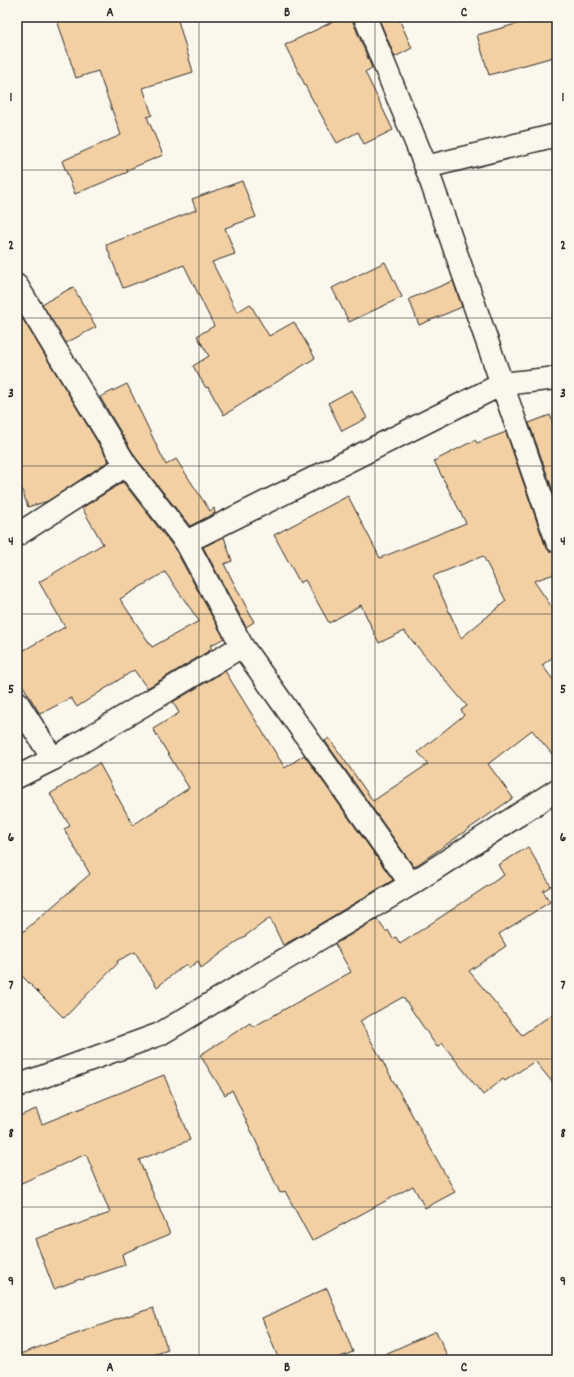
<svg xmlns="http://www.w3.org/2000/svg" width="574" height="1377" font-family="Dekko,sans-serif">
<rect width="100%" height="100%" fill="#fbf7ec"/>
<filter id="ink" filterUnits="userSpaceOnUse"><feTurbulence type="fractalNoise" baseFrequency=".025" numOctaves="2"/><feDisplacementMap in="SourceGraphic" scale="8" xChannelSelector="R" yChannelSelector="G"/><feConvolveMatrix kernelMatrix="1 2 1 2 8 2 1 2 1" color-interpolation-filters="sRGB"/></filter>
<g filter="url(#ink)">
<g fill="#f3d0a4" stroke="#2b2b2b" fill-rule="evenodd">
<path d="M 56,17 L 177,17 L 193,72 L 143,88 L 152,115 L 147,117 L 163,155 L 127,170 L 128,172 L 75,194 L 62,161 L 121,135 L 98,71 L 76,78 Z"/>
<path d="M 342,17 L 353,17 L 353,22 L 372,68 L 365,72 L 393,130 L 364,144 L 358,132 L 337,143 L 310,95 L 285,45 Z"/>
<path d="M 378,17 L 398,17 L 412,48 L 395,57 Z"/>
<path d="M 541,17 L 557,17 L 557,56 L 489,75 L 477,35 Z"/>
<path d="M 242,181 L 256,217 L 225,228 L 235,254 L 212,262 L 237,312 L 250,304 L 269,336 L 294,322 L 315,358 L 224,415 L 208,387 L 206,388 L 193,366 L 209,356 L 197,336 L 214,326 L 184,265 L 123,288 L 106,245 L 196,210 L 192,199 Z"/>
<path d="M 385,262 L 402,297 L 349,322 L 332,288 Z"/>
<path d="M 453,281 L 462,307 L 419,325 L 409,299 Z"/>
<path d="M 73,287 L 96,327 L 66,343 L 42,304 Z"/>
<path d="M 21,316 L 109,461 L 48,501 L 28,507 L 17,476 L 17,318 Z"/>
<path d="M 127,384 L 166,465 L 176,459 L 210,511 L 214,508 L 215,513 L 190,526 L 136,458 L 100,397 Z"/>
<path d="M 352,390 L 367,418 L 342,431 L 328,403 Z"/>
<path d="M 550,415 L 557,433 L 557,503 L 529,423 Z"/>
<path d="M 506,432 L 545,545 L 549,551 L 557,553 L 557,573 L 534,581 L 557,615 L 557,654 L 542,665 L 557,685 L 557,760 L 532,730 L 488,764 L 513,798 L 414,867 L 325,741 L 329,738 L 373,801 L 428,764 L 418,752 L 464,715 L 461,710 L 467,706 L 404,631 L 379,643 L 361,605 L 329,623 L 305,580 L 300,583 L 274,535 L 348,496 L 380,558 L 466,523 L 434,461 L 475,440 L 477,443 ZM 483,556 L 506,601 L 461,638 L 433,576 Z"/>
<path d="M 123,482 L 175,549 L 224,638 L 210,646 L 212,649 L 147,688 L 134,670 L 77,707 L 71,698 L 40,714 L 17,676 L 17,654 L 65,627 L 39,582 L 103,544 L 82,508 ZM 165,572 L 199,621 L 152,647 L 120,599 Z"/>
<path d="M 224,537 L 232,561 L 224,564 L 254,622 L 246,627 L 203,547 Z"/>
<path d="M 225,671 L 285,768 L 304,755 L 393,880 L 298,937 L 283,945 L 270,918 L 201,968 L 198,961 L 189,968 L 186,964 L 157,987 L 135,952 L 117,961 L 118,963 L 64,1018 L 17,971 L 17,937 L 90,874 L 64,829 L 70,826 L 50,794 L 99,763 L 133,825 L 189,788 L 153,729 L 179,713 L 173,702 Z"/>
<path d="M 528,847 L 551,886 L 543,891 L 550,902 L 499,934 L 506,946 L 469,971 L 522,1035 L 557,1011 L 557,1088 L 535,1061 L 505,1081 L 503,1079 L 483,1095 L 442,1043 L 437,1047 L 403,997 L 360,1021 L 455,1192 L 425,1208 L 413,1186 L 312,1241 L 285,1191 L 280,1193 L 232,1090 L 225,1095 L 200,1055 L 250,1023 L 253,1027 L 351,972 L 335,944 L 377,919 L 386,932 L 388,930 L 393,939 L 396,937 L 400,944 L 504,875 L 498,865 Z"/>
<path d="M 164,1075 L 190,1140 L 139,1160 L 170,1234 L 122,1254 L 125,1265 L 81,1280 L 80,1279 L 54,1289 L 35,1239 L 110,1213 L 86,1154 L 17,1185 L 17,1117 L 36,1109 L 42,1124 Z"/>
<path d="M 327,1288 L 353,1352 L 332,1360 L 279,1360 L 262,1318 Z"/>
<path d="M 153,1308 L 168,1350 L 138,1360 L 17,1360 L 17,1355 L 118,1319 Z"/>
<path d="M 436,1331 L 449,1360 L 372,1360 Z"/>
</g>
<g fill="none" stroke-linecap="round" stroke-linejoin="round">
<g stroke="#2b2b2b" stroke-width="25">
<g id="minor">
<path d="M 365,17 L 426,167 L 557,541"/>
<path d="M 426,167 L 557,135"/>
<path d="M 17,286 L 126,465 L 186,542 L 242,646 L 411,884"/>
<path d="M 17,535 L 126,465"/>
<path d="M 186,542 L 502,384 L 557,378"/>
<path d="M 17,702 L 53,759"/>
<path d="M 17,777 L 53,759 L 242,646"/>
<path d="M 17,1086 L 160,1034 L 411,884 L 557,790"/>
</g>
</g>
<use href="#minor" stroke="#fbf7ec" stroke-width="22"/>
</g>
</g>
<path fill="none" stroke="#2b2b2b" stroke-width="1" stroke-opacity="0.55" d="M 199,17 L 199,1360M 375,17 L 375,1360M 17,170 L 557,170M 17,318 L 557,318M 17,466 L 557,466M 17,614 L 557,614M 17,763 L 557,763M 17,911 L 557,911M 17,1059 L 557,1059M 17,1207 L 557,1207"/>
<rect width="574" height="1377" fill="none" stroke="#fbf7ec" stroke-width="44"/>
<rect x="22" y="22" width="530" height="1333" fill="none" stroke="#2b2b2b" stroke-width="1.5"/>
<g font-size="13" text-anchor="middle" font-weight="bold" fill="#2b2b2b">
<text x="110" y="16">A</text>
<text x="287" y="16">B</text>
<text x="464" y="16">C</text>
<text x="11" y="101">1</text>
<text x="563" y="101">1</text>
<text x="11" y="249">2</text>
<text x="563" y="249">2</text>
<text x="11" y="397">3</text>
<text x="563" y="397">3</text>
<text x="11" y="545">4</text>
<text x="563" y="545">4</text>
<text x="11" y="693">5</text>
<text x="563" y="693">5</text>
<text x="11" y="841">6</text>
<text x="563" y="841">6</text>
<text x="11" y="989">7</text>
<text x="563" y="989">7</text>
<text x="11" y="1137">8</text>
<text x="563" y="1137">8</text>
<text x="11" y="1285">9</text>
<text x="563" y="1285">9</text>
<text x="110" y="1371">A</text>
<text x="287" y="1371">B</text>
<text x="464" y="1371">C</text>
</g>
</svg>
